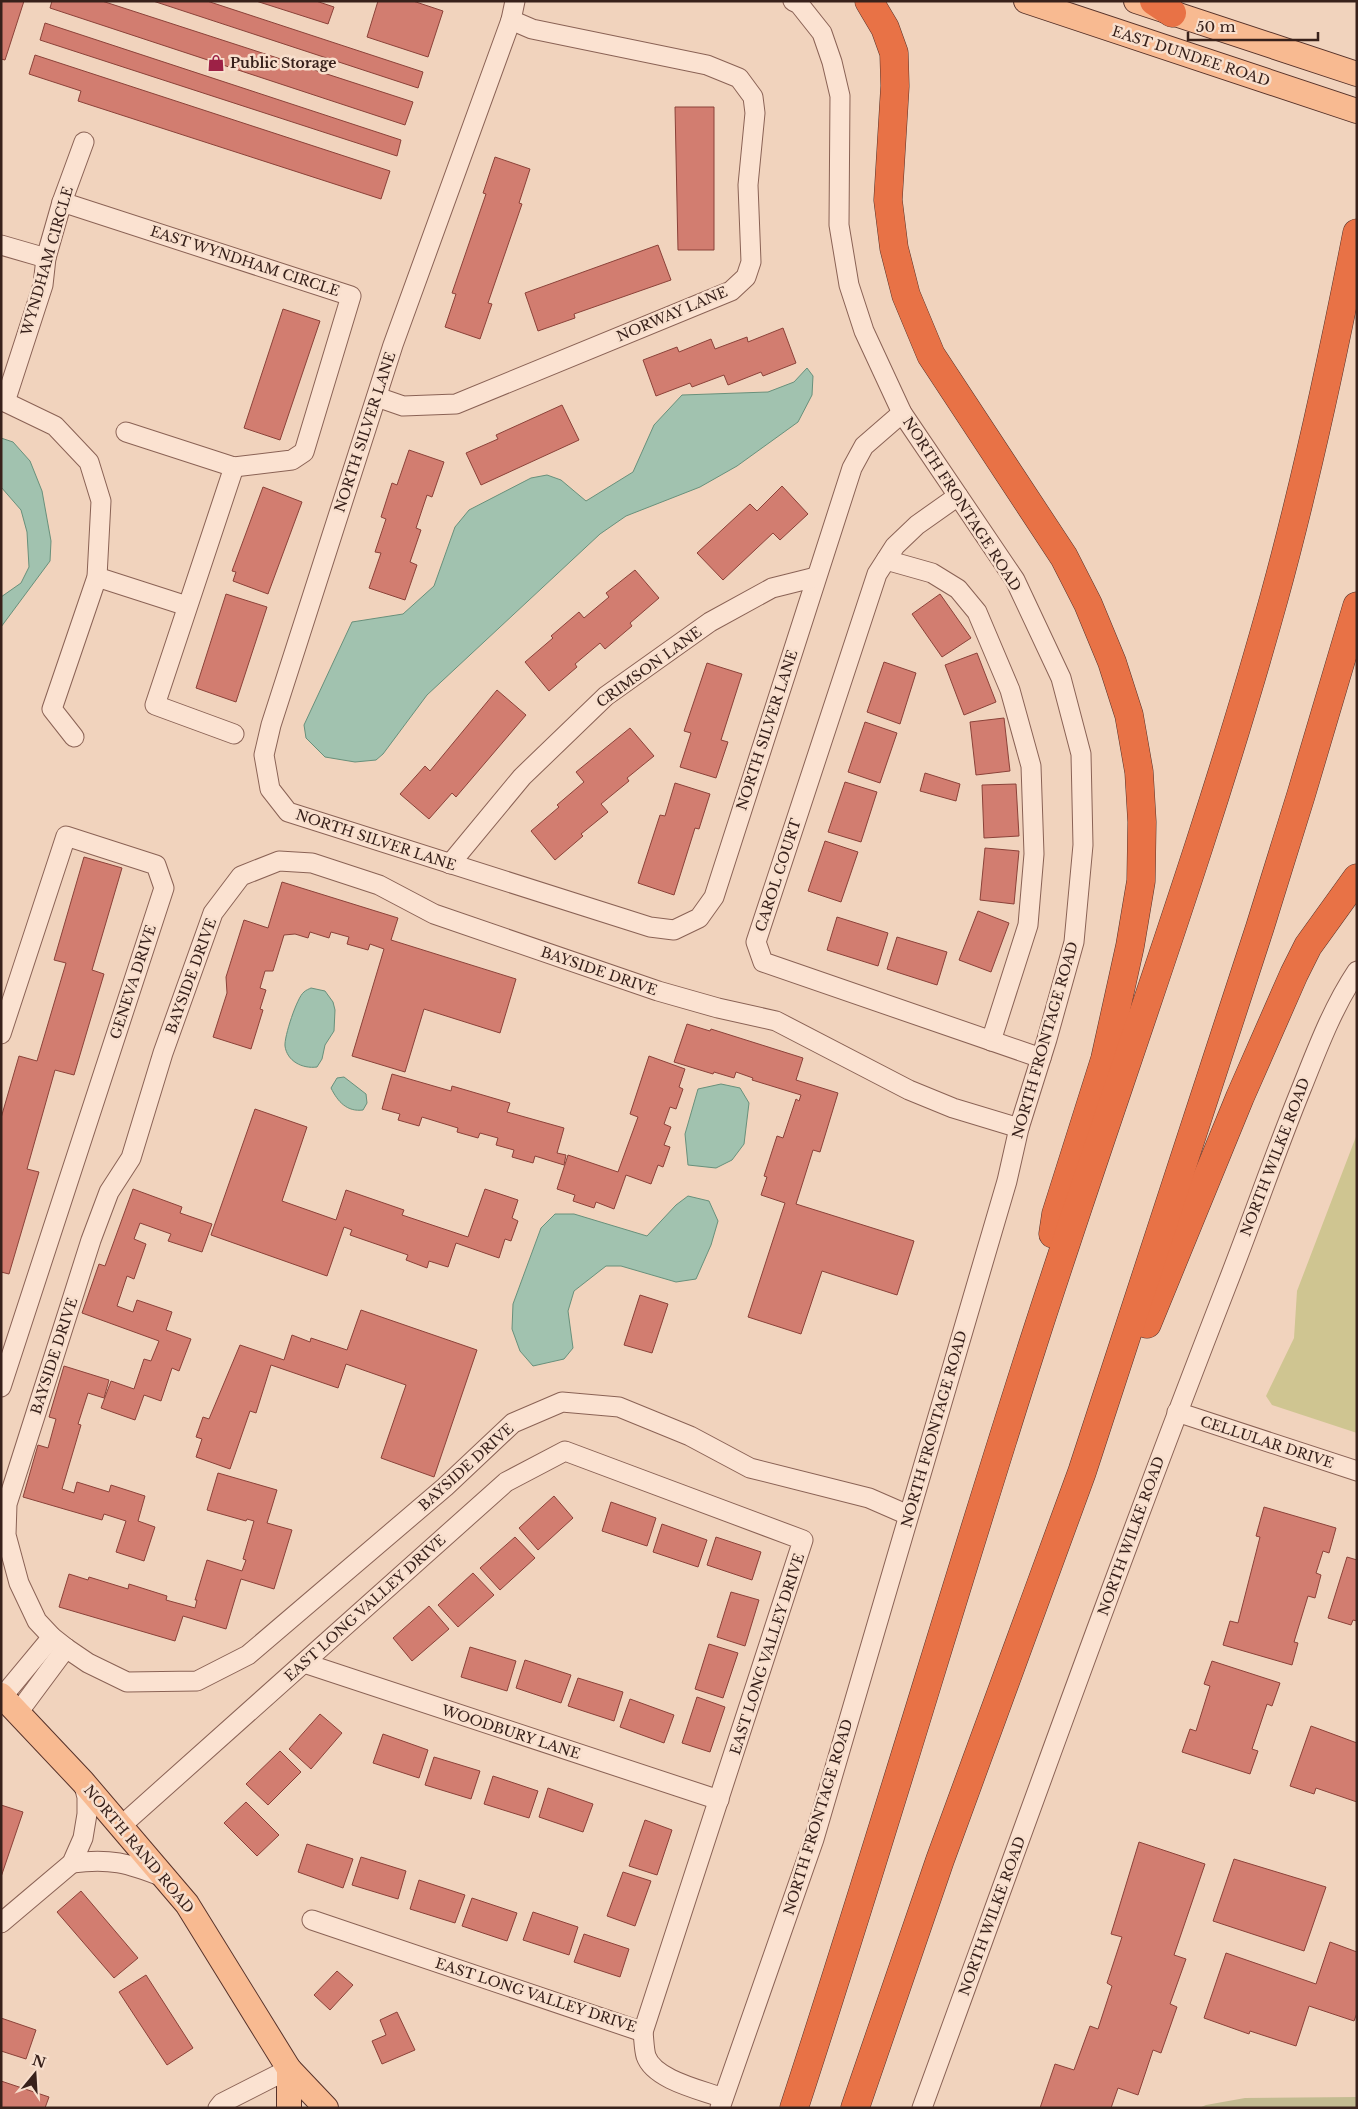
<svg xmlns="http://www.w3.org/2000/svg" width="1358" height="2109" font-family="'Libre Baskerville',serif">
<rect width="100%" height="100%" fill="#f1d3bd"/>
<path fill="#cfc591" d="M 1357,1134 L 1357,1433 L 1272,1405 L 1266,1396 L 1294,1338 L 1297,1291 Z"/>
<path fill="#c3bb91" d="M 1357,2097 L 1357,2108 L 1199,2108 L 1206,2105 L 1245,2098 Z"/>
<g fill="#a1c2af" stroke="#68907b">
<path d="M 807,368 L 813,376 L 812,395 L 798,422 L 737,466 L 700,487 L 626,516 L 600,534 L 427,695 L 383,754 L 376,760 L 355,762 L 325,757 L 306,738 L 304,725 L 352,622 L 403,614 L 434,586 L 455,527 L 469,510 L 531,478 L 547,475 L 561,480 L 586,501 L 633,472 L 654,425 L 682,395 L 768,392 L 794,382 Z"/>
<path d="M 1,438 L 13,442 L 30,461 L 42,491 L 51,541 L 50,561 L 1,627 L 1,597 L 21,583 L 29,567 L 27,532 L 21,510 L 1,487 Z"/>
<path d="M 311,988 L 325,991 L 333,1002 L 335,1010 L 334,1031 L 325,1045 L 322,1059 L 317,1067 C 302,1069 287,1061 285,1046 C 284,1037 297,997 304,992 C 306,990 309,989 311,988 Z"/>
<path d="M 344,1077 L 366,1094 L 367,1103 L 363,1110 C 347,1112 338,1102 331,1088 L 337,1078 Z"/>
<path d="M 721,1084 L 740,1088 L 749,1103 L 744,1144 L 732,1160 L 716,1168 L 688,1165 L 685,1134 L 698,1089 Z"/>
<path d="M 688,1196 L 709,1201 L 718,1221 L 711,1245 L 696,1279 L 676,1282 L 621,1266 L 606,1266 L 574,1291 L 568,1311 L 573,1348 L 564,1359 L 533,1366 L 520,1351 L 512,1329 L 513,1304 L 541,1228 L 555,1214 L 574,1214 L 647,1236 L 676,1205 Z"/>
</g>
<g fill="#d27d70" stroke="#8b4239">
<path d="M 1,1 L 24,1 L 5,60 L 1,59 Z"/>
<path d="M 52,1 L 102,1 L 413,102 L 405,125 L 50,8 Z"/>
<path d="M 153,1 L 207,1 L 423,72 L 418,88 Z"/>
<path d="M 256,1 L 316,1 L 334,7 L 328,24 Z"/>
<path d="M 378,1 L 413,1 L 443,11 L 428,57 L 367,37 Z"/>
<path d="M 45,23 L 401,140 L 397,156 L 40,40 Z"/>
<path d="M 35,55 L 390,171 L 381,199 L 78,101 L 81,91 L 29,74 Z"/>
<path d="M 675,107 L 714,107 L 714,250 L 678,250 Z"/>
<path d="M 495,157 L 530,169 L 519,203 L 522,204 L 488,303 L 492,304 L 480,339 L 445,327 L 456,294 L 452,293 L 486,194 L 483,193 Z"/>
<path d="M 658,245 L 671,280 L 574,314 L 575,318 L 538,331 L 525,293 Z"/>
<path d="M 283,309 L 320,321 L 280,440 L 244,428 Z"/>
<path d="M 783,328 L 796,363 L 763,376 L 761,372 L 728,385 L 724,375 L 692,387 L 690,383 L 656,396 L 643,360 L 677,347 L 679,352 L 711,339 L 715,349 L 747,337 L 748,342 Z"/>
<path d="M 562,405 L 579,440 L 481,485 L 466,453 L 498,439 L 496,435 Z"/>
<path d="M 409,450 L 444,462 L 432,497 L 427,495 L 416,528 L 421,530 L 410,562 L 417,565 L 405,600 L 369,588 L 381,553 L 375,552 L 386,519 L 381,517 L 392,483 L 397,485 Z"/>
<path d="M 782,486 L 808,514 L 780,540 L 773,533 L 723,580 L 697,553 L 750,504 L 757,511 Z"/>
<path d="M 263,487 L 302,502 L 268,594 L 233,581 L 236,572 L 232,571 Z"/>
<path d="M 635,570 L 659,598 L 630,623 L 632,626 L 605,649 L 600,643 L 575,664 L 577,667 L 549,691 L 525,662 L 553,638 L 551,636 L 579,612 L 584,618 L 609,597 L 606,593 Z"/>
<path d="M 226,594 L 267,607 L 236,702 L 196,688 Z"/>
<path d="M 940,594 L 971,638 L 942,657 L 912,614 Z"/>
<path d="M 977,653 L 996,702 L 964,715 L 945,665 Z"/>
<path d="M 884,662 L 916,673 L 900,724 L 867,712 Z"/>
<path d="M 707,663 L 742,674 L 721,740 L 728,742 L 716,778 L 680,767 L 691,733 L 684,731 Z"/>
<path d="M 497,690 L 526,715 L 456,797 L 452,793 L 429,819 L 400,794 L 425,766 L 430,771 Z"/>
<path d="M 1004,718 L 1010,771 L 976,775 L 970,722 Z"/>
<path d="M 865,722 L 897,733 L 880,783 L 848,772 Z"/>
<path d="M 630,728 L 654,756 L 627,778 L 629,781 L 601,804 L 608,812 L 581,834 L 583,836 L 555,860 L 531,831 L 559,807 L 557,805 L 584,782 L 576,772 Z"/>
<path d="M 925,773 L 960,784 L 956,801 L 920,791 Z"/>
<path d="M 845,782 L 877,792 L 861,842 L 828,832 Z"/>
<path d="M 675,783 L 710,794 L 699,829 L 695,828 L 674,895 L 638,883 L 660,815 L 665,816 Z"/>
<path d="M 1016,784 L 1019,836 L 984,838 L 982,785 Z"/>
<path d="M 825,841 L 858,852 L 841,902 L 808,891 Z"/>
<path d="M 985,848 L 1019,851 L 1014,904 L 980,900 Z"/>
<path d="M 84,857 L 122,868 L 92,970 L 104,974 L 74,1075 L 55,1070 L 27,1169 L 39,1172 L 9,1274 L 1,1272 L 1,1118 L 19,1056 L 37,1061 L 66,963 L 54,960 Z"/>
<path d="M 282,882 L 398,918 L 391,940 L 516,979 L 500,1033 L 424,1009 L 405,1072 L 352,1056 L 384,949 L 370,944 L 368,950 L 347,944 L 349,937 L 331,932 L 329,938 L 310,932 L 308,938 L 295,934 L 284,935 L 273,971 L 265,971 L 260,988 L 266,990 L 260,1009 L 263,1010 L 251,1049 L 213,1037 L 227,993 L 226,977 L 244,920 L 268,928 Z"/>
<path d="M 978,911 L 1009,923 L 991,972 L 959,960 Z"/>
<path d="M 837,917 L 888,933 L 878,966 L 827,950 Z"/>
<path d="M 897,937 L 947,952 L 937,985 L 887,969 Z"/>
<path d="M 687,1024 L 710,1031 L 711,1029 L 803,1058 L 796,1080 L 838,1093 L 820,1152 L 813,1150 L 796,1204 L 914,1241 L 897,1295 L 822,1271 L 801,1334 L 748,1317 L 785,1203 L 761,1195 L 767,1177 L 764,1176 L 777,1136 L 783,1138 L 796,1099 L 799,1101 L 801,1095 L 752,1080 L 753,1078 L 736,1072 L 734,1078 L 714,1072 L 713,1074 L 674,1062 Z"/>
<path d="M 649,1056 L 685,1069 L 679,1087 L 683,1089 L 676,1109 L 670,1107 L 664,1124 L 671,1127 L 664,1145 L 670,1147 L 663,1167 L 658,1165 L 651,1184 L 626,1175 L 614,1209 L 596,1202 L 594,1208 L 573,1201 L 575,1195 L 557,1189 L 568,1155 L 618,1172 L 638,1117 L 630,1114 Z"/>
<path d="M 392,1074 L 451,1091 L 452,1086 L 510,1103 L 507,1112 L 564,1128 L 557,1153 L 566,1155 L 564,1165 L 535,1156 L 533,1163 L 512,1157 L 514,1150 L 496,1145 L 498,1138 L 480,1133 L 478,1138 L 457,1132 L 458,1128 L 422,1117 L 419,1126 L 398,1120 L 400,1114 L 382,1109 Z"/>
<path d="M 255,1109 L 307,1127 L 282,1201 L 336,1220 L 346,1190 L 404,1210 L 402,1215 L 468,1237 L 485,1189 L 518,1200 L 512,1218 L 518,1221 L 511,1241 L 505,1239 L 499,1258 L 456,1243 L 448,1267 L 429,1261 L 427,1268 L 406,1260 L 408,1255 L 350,1235 L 352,1230 L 344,1227 L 327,1276 L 211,1235 Z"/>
<path d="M 133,1189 L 182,1207 L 180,1213 L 212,1224 L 202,1252 L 168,1241 L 171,1234 L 140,1223 L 134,1239 L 146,1244 L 134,1279 L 127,1276 L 117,1306 L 133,1312 L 137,1300 L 172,1312 L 166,1330 L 191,1339 L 179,1371 L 172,1368 L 161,1401 L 144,1395 L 135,1420 L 101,1408 L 111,1381 L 134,1389 L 144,1359 L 151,1361 L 159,1341 L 82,1313 L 99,1264 L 105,1266 Z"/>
<path d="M 640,1295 L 668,1304 L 652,1353 L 624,1345 Z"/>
<path d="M 361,1310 L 477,1350 L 434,1477 L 381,1458 L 406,1385 L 346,1364 L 338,1388 L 271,1365 L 256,1413 L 250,1411 L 230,1469 L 196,1457 L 202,1439 L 196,1437 L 203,1417 L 209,1419 L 240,1345 L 284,1360 L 292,1335 L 310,1342 L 311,1338 L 347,1350 Z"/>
<path d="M 64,1366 L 109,1380 L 104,1398 L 88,1393 L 78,1424 L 81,1425 L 62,1489 L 74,1493 L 77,1482 L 109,1492 L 111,1485 L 145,1496 L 138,1521 L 155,1527 L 144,1561 L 116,1552 L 126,1521 L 104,1514 L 102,1520 L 23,1497 L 38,1445 L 48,1448 L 56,1419 L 49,1417 Z"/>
<path d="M 218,1473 L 277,1490 L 267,1523 L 292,1530 L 274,1589 L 241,1579 L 226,1629 L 183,1616 L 175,1641 L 59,1607 L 69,1574 L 88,1580 L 89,1577 L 128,1589 L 129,1584 L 167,1596 L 166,1600 L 195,1608 L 197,1600 L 195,1600 L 207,1560 L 242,1571 L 246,1560 L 243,1559 L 254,1521 L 247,1519 L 246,1521 L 207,1510 Z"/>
<path d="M 554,1496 L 573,1518 L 538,1550 L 519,1528 Z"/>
<path d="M 611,1502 L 656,1518 L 647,1546 L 602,1531 Z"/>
<path d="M 1264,1507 L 1336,1528 L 1329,1553 L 1323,1551 L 1316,1573 L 1321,1575 L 1315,1598 L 1308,1596 L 1294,1642 L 1298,1643 L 1292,1665 L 1223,1645 L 1230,1621 L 1238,1623 L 1260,1537 L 1256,1536 Z"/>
<path d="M 662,1524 L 707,1540 L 698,1567 L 653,1552 Z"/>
<path d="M 515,1537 L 535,1558 L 500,1590 L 480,1568 Z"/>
<path d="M 716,1537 L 761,1552 L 752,1580 L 707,1565 Z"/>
<path d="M 1347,1557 L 1357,1560 L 1357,1621 L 1353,1620 L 1351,1625 L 1328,1618 Z"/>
<path d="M 473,1573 L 494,1595 L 458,1627 L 438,1605 Z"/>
<path d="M 731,1592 L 759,1600 L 745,1646 L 717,1637 Z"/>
<path d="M 429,1606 L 449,1629 L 412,1661 L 393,1638 Z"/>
<path d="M 709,1644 L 738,1653 L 723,1698 L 695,1689 Z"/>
<path d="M 470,1647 L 516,1661 L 507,1691 L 461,1677 Z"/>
<path d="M 525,1660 L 571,1675 L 561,1703 L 516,1688 Z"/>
<path d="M 1212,1661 L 1280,1683 L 1272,1706 L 1267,1704 L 1252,1749 L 1258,1751 L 1250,1774 L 1182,1752 L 1190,1729 L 1196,1731 L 1210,1686 L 1204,1684 Z"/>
<path d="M 578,1678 L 623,1692 L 614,1721 L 568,1706 Z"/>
<path d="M 697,1697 L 725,1707 L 710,1752 L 682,1743 Z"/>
<path d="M 630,1699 L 674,1715 L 664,1743 L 620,1727 Z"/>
<path d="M 320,1714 L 342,1733 L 311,1769 L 289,1749 Z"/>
<path d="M 1311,1726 L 1357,1743 L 1357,1802 L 1316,1788 L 1314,1794 L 1290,1786 Z"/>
<path d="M 383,1734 L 428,1750 L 419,1778 L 373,1763 Z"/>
<path d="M 280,1751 L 301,1772 L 268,1805 L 246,1784 Z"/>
<path d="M 434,1757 L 480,1771 L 471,1799 L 425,1785 Z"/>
<path d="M 493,1776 L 538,1791 L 529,1818 L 484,1804 Z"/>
<path d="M 548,1788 L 593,1804 L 583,1832 L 539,1817 Z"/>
<path d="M 246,1802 L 279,1835 L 257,1856 L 224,1823 Z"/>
<path d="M 1,1805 L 23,1812 L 1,1877 Z"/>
<path d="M 645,1820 L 672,1830 L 657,1875 L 629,1866 Z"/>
<path d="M 1139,1842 L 1205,1864 L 1174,1955 L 1186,1959 L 1170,2004 L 1177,2007 L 1161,2053 L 1153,2050 L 1138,2095 L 1118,2088 L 1111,2108 L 1040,2108 L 1055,2064 L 1074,2070 L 1090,2026 L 1098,2029 L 1112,1986 L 1107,1983 L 1122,1937 L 1111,1934 Z"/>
<path d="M 307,1844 L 353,1859 L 343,1888 L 298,1872 Z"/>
<path d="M 361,1857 L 406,1871 L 398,1899 L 352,1885 Z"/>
<path d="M 1234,1859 L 1326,1887 L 1304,1951 L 1213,1921 Z"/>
<path d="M 623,1872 L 651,1881 L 635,1926 L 607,1916 Z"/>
<path d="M 419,1880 L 465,1895 L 455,1923 L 410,1909 Z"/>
<path d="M 81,1891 L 138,1958 L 114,1978 L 57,1912 Z"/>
<path d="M 472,1898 L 517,1913 L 507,1941 L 462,1926 Z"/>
<path d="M 533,1912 L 578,1927 L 569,1955 L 523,1940 Z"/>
<path d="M 584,1934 L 629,1949 L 620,1977 L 574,1962 Z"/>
<path d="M 1330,1942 L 1357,1952 L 1357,2013 L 1354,2021 L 1309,2006 L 1296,2046 L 1250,2031 L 1249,2034 L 1204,2018 L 1226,1953 L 1316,1984 Z"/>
<path d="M 337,1971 L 353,1985 L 330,2010 L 314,1995 Z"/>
<path d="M 146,1975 L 193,2048 L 167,2065 L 119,1992 Z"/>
<path d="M 397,2012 L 415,2050 L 382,2064 L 372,2041 L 386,2035 L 380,2020 Z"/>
<path d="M 1,2018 L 36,2030 L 26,2059 L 1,2051 Z"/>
<path d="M 1,2081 L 49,2097 L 45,2108 L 1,2108 Z"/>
</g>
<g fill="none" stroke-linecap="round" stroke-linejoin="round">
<g stroke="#8a6255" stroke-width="21">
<g id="minor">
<path d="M 515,1 L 511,20 L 393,345 L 271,725 L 264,755 L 270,789 L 288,812 L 650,927 L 674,930 L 699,918 L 714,897 L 852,468 L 864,446 L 902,413"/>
<path d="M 62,202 L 351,296 L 304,452 L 292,460 L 234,467 L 126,432"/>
<path d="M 1,245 L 46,258"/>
<path d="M 377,397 L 403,406 L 456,404 L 731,291 L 746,277 L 751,262 L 748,185 L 755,113 L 753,97 L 739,78 L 707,65 L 532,29 L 511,20"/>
<path d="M 1,400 L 55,426 L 89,462 L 101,501 L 97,577 L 52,709 L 74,737"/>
<path d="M 5,402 L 43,285 L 46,258 L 62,202 L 84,142"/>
<path d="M 234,467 L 155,705 L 234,734"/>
<path d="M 958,496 L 917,525 L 895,546 L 877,574 L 756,942 L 763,962 L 1041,1058"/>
<path d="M 886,560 L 932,573 L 958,589 L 977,612 L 1010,690 L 1031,766 L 1034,854 L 1028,925 L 991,1041"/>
<path d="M 97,577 L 187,606"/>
<path d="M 450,864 L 522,777 L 606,696 L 710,622 L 772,588 L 816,577"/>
<path d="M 1,1034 L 66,836 L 156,865 L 164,888 L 1,1387"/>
<path d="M 1177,1412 L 1357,1471"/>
<path d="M 908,1515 L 869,1498 L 750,1468 L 690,1436 L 619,1407 L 562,1402 L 513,1423 L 445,1487 L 248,1655 L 197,1681 L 127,1682 L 88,1663 L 66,1648 L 52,1637 L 37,1621 L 19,1583 L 6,1535 L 7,1504 L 91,1240 L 109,1192 L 131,1158 L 163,1053 L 213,913 L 241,876 L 279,861 L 312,863 L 379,885 L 434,914 L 658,991 L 718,1008 L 776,1021 L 909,1090 L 953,1108 L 1019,1128"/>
<path d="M 304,1663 L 719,1800"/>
<path d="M 3,1696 L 52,1637"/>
<path d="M 17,1714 L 66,1648"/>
<path d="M 121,1826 L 506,1482 L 565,1451 L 803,1540 L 643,2032 L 312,1920"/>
<path d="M 72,1863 C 110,1858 128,1863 163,1877"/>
<path d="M 1,1923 L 72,1863 L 83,1838 L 87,1814 L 87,1797 L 83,1782"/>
<path d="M 643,2032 C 644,2040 644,2049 646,2056 C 654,2080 702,2090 723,2098"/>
<path d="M 218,2108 L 222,2103 L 289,2069"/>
<path d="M 720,2108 L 814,1839 L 1007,1181 L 1019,1128 L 1047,1039 L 1074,942 L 1083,845 L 1081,754 L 1061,678 L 1015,580 L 902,413 L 864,331 L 849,285 L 839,225 L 840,96 L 832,62 L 822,33 L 799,4 L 793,1"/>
<path d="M 922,2108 C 1022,1834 1120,1559 1226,1287 C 1252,1221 1275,1153 1302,1087 C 1318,1047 1333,1007 1357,971"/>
</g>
</g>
<g stroke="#57322a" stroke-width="26">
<g id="major">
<path d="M 1026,1 L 1357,111"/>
<path d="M 1136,1 L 1357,74"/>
<path d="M 1,1695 L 83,1782 L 187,1904 L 289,2069 L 326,2108"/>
<path d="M 289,2069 L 289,2108"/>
</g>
</g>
<g stroke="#57322a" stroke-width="29">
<g id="highway">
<path d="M 869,1 L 885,28 L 894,53 L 895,86 L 888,200 L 894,248 L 906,295 L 931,355 L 1064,557 L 1088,604 L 1112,662 L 1129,715 L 1139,772 L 1142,822 L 1141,881 L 1130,946 L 1105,1059 L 1056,1214 L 1053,1234"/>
<path d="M 1154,1 L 1172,13"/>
<path d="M 1147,1324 L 1240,1097 L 1294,974 L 1308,946 L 1357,878"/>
<path d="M 794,2108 C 877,1855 951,1600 1032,1347 C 1112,1097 1204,851 1274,598 C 1307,478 1333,356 1357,233"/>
<path d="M 855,2108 L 940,1860 L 1082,1472 L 1260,927 L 1301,795 L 1357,606"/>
</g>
</g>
<use href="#minor" stroke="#fbe2d1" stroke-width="19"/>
<use href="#major" stroke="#f8ba91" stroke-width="24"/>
<use href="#highway" stroke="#e87246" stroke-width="28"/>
</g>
<defs>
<g id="shop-bare" transform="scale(1.35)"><path d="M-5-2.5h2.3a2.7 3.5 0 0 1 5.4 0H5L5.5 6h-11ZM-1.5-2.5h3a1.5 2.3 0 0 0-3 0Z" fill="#9d2146" stroke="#f8dfcd" stroke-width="2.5" paint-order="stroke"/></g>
</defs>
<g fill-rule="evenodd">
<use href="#shop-bare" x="216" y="63"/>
</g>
<g text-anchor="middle" stroke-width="5" stroke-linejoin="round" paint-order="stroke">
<g font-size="14" fill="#38211b" stroke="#f8dfcd">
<text transform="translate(1191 56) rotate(18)" y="5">EAST DUNDEE ROAD</text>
<text transform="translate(47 261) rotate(-74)" y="5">WYNDHAM CIRCLE</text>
<text transform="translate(245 261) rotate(18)" y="5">EAST WYNDHAM CIRCLE</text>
<text transform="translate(672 314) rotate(-23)" y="5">NORWAY LANE</text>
<text transform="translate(365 432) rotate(-72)" y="5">NORTH SILVER LANE</text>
<text transform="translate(962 504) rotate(57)" y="5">NORTH FRONTAGE ROAD</text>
<text transform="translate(649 667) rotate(-36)" y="5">CRIMSON LANE</text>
<text transform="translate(767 730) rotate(-72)" y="5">NORTH SILVER LANE</text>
<text transform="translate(376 840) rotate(18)" y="5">NORTH SILVER LANE</text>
<text transform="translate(778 875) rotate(-72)" y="5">CAROL COURT</text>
<text transform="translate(599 971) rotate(19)" y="5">BAYSIDE DRIVE</text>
<text transform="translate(191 976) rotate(-70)" y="5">BAYSIDE DRIVE</text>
<text transform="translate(133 982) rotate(-72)" y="5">GENEVA DRIVE</text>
<text transform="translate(1045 1040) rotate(-74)" y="5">NORTH FRONTAGE ROAD</text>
<text transform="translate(1275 1157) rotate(-69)" y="5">NORTH WILKE ROAD</text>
<text transform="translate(54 1356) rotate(-72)" y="5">BAYSIDE DRIVE</text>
<text transform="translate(934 1429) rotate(-74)" y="5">NORTH FRONTAGE ROAD</text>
<text transform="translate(1267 1442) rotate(18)" y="5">CELLULAR DRIVE</text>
<text transform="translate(466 1467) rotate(-42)" y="5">BAYSIDE DRIVE</text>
<text transform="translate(1131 1536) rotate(-70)" y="5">NORTH WILKE ROAD</text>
<text transform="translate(365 1608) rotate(-42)" y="5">EAST LONG VALLEY DRIVE</text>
<text transform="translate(767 1654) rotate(-72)" y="5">EAST LONG VALLEY DRIVE</text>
<text transform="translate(511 1732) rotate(18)" y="5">WOODBURY LANE</text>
<text transform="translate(818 1817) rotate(-73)" y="5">NORTH FRONTAGE ROAD</text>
<text transform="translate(139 1849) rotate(50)" y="5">NORTH RAND ROAD</text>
<text transform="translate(992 1916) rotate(-70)" y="5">NORTH WILKE ROAD</text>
<text transform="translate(536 1995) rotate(18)" y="5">EAST LONG VALLEY DRIVE</text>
</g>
<g font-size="14" font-weight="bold" fill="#38211b" stroke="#f8dfcd" text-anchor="start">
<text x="230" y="68">Public Storage</text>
</g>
</g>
<rect width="1358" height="2109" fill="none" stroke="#38211b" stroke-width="5"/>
<g transform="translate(35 2074) rotate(18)" stroke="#f8dfcd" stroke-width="4" paint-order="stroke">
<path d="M0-4L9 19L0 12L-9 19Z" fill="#38211b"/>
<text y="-8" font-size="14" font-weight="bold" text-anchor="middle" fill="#38211b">N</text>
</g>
<path d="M1188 32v8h130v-8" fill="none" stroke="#38211b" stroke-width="2.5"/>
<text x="1196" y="32" font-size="15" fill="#38211b" stroke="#f8dfcd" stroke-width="4" paint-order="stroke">50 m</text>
</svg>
